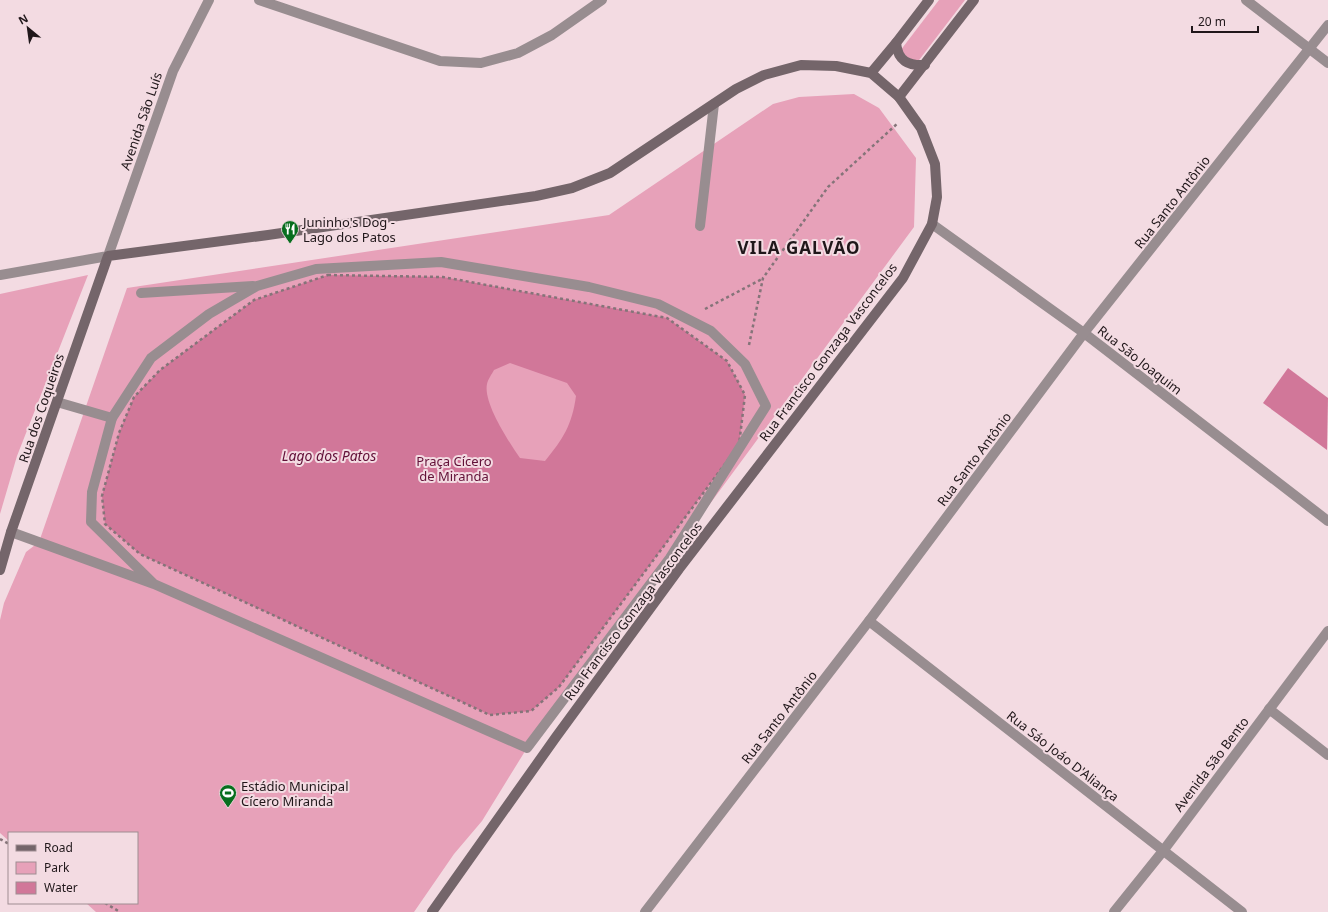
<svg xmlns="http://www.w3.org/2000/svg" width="1328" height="912" font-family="'Noto Sans',sans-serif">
<rect width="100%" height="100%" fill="#f3dbe2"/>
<g fill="#e7a1b9">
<path d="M 939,0 L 965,0 L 916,64 L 900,51 Z"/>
<path d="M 854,94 L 879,108 L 916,158 L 914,227 L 670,558 L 527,748 L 482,821 L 454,854 L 414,912 L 96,912 L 86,903 L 137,903 L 137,833 L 9,833 L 9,841 L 0,833 L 0,620 L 4,603 L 26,552 L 39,542 L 127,288 L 609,215 L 773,104 L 799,97 Z"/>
<path d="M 88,275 L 17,456 L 0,514 L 0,294 Z"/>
</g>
<g fill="#d17799" fill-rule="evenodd">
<path d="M 328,275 L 443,277 L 667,318 L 727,361 L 745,395 L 739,445 L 559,687 L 531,711 L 490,715 L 140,554 L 105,524 L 102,496 L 119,433 L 134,397 L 160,370 L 254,300 ZM 510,363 L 567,383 L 576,396 C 572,425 563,439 545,461 L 520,458 C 509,442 483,403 487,384 C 488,379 492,374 494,370 Z"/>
<path d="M 1288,368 L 1328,398 L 1327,450 L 1263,403 Z"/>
</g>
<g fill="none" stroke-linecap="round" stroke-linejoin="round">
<g stroke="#857479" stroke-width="2.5" stroke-dasharray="3 3" stroke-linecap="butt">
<path d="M 328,275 L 443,277 L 667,318 L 727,361 L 745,395 L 739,445 L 559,687 L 531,711 L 490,715 L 140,554 L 105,524 L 102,496 L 119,433 L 134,397 L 160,370 L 254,300 Z"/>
<path d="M 705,309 L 762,279"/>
<path d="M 749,345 L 763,278 L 828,187 L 898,123"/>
<path d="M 0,839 L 9,844"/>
<path d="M 105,903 L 120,912"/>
</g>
<path stroke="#988d90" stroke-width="10" d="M 700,226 L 714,104"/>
<g stroke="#988d90" stroke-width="10">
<path d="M 259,0 L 440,61 L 481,63 L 518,53 L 552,35 L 602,0"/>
<path d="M 1246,0 L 1328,63"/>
<path d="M 932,224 L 1084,333 L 1328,521"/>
<path d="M 0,275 L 108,256 L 173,71 L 209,0"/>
<path d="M 141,293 L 253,286"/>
<path d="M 57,402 L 112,418"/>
<path d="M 11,532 L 154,584 L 527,748 L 670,558 L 766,406 L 745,364 L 711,331 L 658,304 L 589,287 L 441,262 L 316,269 L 257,286 L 209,314 L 151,358 L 112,418 L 92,492 L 91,522 L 154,584"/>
<path d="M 869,621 L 1242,912"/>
<path d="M 1269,709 L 1328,755"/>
<path d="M 645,912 L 869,621 L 1084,333 L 1328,25"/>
<path d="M 1114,912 L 1163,851 L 1328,631"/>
</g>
<g stroke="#74656a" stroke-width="10">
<path d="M 896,43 C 898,61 908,66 925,65"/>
<path d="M 871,73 L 896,43 L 929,0"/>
<path d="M 899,97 L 974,0"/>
<path d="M 0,570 L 11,532 L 108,256 L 268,235 L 536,196 L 572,188 L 610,173 L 736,89 L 764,75 L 801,65 L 836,66 L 871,73 L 899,97 L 921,128 L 935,164 L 937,197 L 932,224 L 903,278 L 679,569 L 556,737 L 432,912"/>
</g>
</g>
<defs>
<g id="restaurant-pin" transform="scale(0.9)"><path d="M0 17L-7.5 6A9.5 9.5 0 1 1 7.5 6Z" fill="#076e1e" stroke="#f3dbe2"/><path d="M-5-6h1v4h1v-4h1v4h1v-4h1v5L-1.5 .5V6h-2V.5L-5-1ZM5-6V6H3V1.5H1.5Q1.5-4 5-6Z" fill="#fff"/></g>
<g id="stadium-pin" transform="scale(0.9)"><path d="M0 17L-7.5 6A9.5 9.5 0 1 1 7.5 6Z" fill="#076e1e" stroke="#f3dbe2"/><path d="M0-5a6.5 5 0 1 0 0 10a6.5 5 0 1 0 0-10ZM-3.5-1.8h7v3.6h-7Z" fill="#fff"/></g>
</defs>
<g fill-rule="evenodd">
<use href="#restaurant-pin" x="290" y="229"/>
<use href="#stadium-pin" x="228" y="793"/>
</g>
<g text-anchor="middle" stroke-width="4" stroke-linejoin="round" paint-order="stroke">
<g font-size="13" fill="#20171a" stroke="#f3dbe2">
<text transform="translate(141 121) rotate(-71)" y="5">Avenida São Luís</text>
<text transform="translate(1172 202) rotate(-52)" y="5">Rua Santo Antônio</text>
<text transform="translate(828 352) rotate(-53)" y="5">Rua Francisco Gonzaga Vasconcelos</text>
<text transform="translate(1140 360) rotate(38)" y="5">Rua São Joaquim</text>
<text transform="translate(41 408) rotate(-71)" y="5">Rua dos Coqueiros</text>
<text transform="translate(974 459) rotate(-53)" y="5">Rua Santo Antônio</text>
<text transform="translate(633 611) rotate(-53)" y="5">Rua Francisco Gonzaga Vasconcelos</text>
<text transform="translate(779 717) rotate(-52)" y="5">Rua Santo Antônio</text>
<text transform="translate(1063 756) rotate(38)" y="5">Rua Sáo Joáo D'Aliança</text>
<text transform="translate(1211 764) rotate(-53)" y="5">Avenida São Bento</text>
</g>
<g font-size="13" fill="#20171a" stroke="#f3dbe2" text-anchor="start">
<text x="303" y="227">Juninho's Dog -<tspan x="303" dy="15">Lago dos Patos</tspan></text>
<text x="241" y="791">Estádio Municipal<tspan x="241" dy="15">Cícero Miranda</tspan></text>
</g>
<g font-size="13" fill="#621037" stroke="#f3dbe2">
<text x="454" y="466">Praça Cícero<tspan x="454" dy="15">de Miranda</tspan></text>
</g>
<g font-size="14" font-style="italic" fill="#610f37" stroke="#f3dbe2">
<text x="329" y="461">Lago dos Patos</text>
</g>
<g font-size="17" font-weight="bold" letter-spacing="1" fill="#20171a" stroke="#f3dbe2">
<text x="799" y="254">VILA GALVÃO</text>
</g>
</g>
<rect x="8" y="832" width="130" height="72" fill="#f3dbe2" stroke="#9f8d92"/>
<rect x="16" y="845" width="20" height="6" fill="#74656a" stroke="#9f8d92"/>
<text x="44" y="852" font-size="12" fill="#20171a">Road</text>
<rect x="16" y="862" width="20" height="12" fill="#e7a1b9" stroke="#9f8d92"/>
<text x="44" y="872" font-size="12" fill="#20171a">Park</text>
<rect x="16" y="882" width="20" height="12" fill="#d17799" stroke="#9f8d92"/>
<text x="44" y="892" font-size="12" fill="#20171a">Water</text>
<g transform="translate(28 28) rotate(331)" stroke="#f3dbe2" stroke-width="3" paint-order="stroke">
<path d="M0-3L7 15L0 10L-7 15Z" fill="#20171a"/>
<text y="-6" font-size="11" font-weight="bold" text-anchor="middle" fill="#20171a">N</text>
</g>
<path d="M1192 26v6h66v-6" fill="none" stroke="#20171a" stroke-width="2"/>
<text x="1198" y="26" font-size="12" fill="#20171a" stroke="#f3dbe2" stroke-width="3" paint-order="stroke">20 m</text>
</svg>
